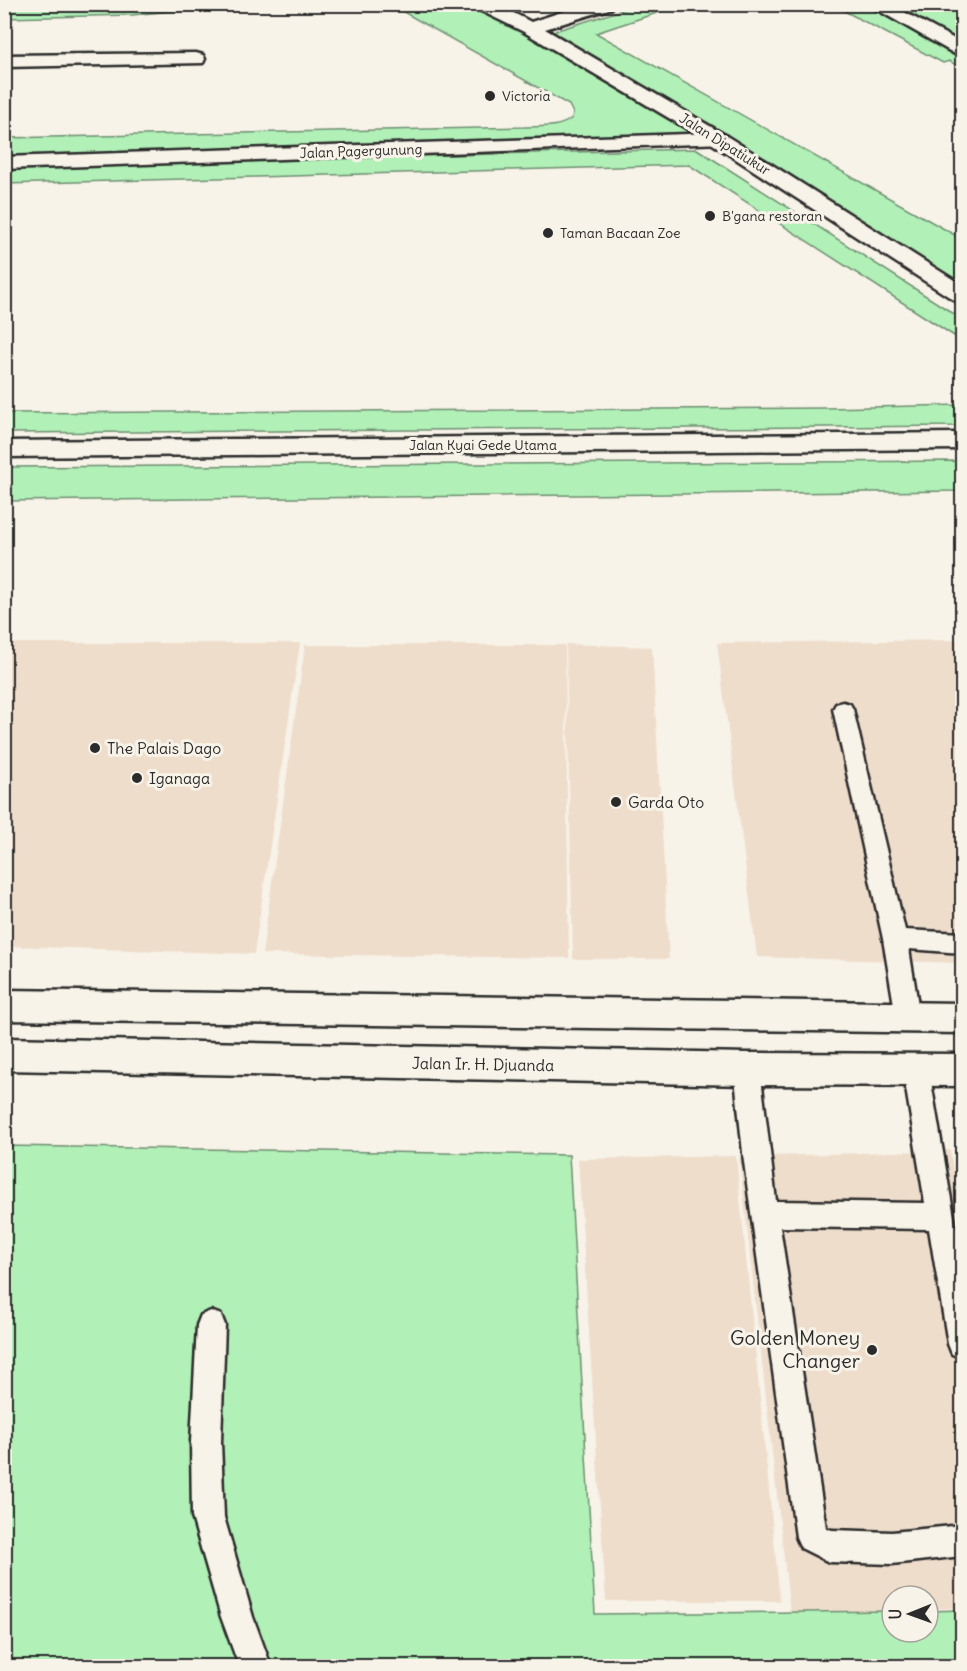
<svg xmlns="http://www.w3.org/2000/svg" width="967" height="1671" font-family="Delius,sans-serif">
<rect width="100%" height="100%" fill="#f7f3e8"/>
<filter id="ink" filterUnits="userSpaceOnUse"><feTurbulence type="fractalNoise" baseFrequency=".0167" numOctaves="2"/><feDisplacementMap in="SourceGraphic" scale="12" xChannelSelector="R" yChannelSelector="G"/><feConvolveMatrix kernelMatrix="1 2 1 2 8 2 1 2 1" color-interpolation-filters="sRGB"/></filter>
<g filter="url(#ink)">
<g fill="#efddcc">
<path d="M 962,640 L 962,963 L 757,957 L 717,643 Z"/>
<path d="M 5,643 L 300,643 L 254,954 L 5,946 Z"/>
<path d="M 566,644 L 652,647 L 669,959 L 573,959 Z"/>
<path d="M 305,645 L 565,645 L 569,958 L 262,954 Z"/>
<path d="M 950,1150 L 962,1220 L 962,1608 L 928,1609 L 928,1596 L 892,1596 L 892,1610 L 790,1612 L 739,1157 Z"/>
<path d="M 736,1156 L 780,1601 L 606,1601 L 578,1159 Z"/>
</g>
<g fill="#b1f0b7" stroke="#6e8e71" stroke-width="1.5">
<path d="M 472,4 L 525,30 L 714,138 L 5,158 L 4,138 L 524,127 C 540,126 559,129 572,118 L 573,113 L 569,105 L 391,5 Z"/>
<path d="M 4,5 L 5,4 L 231,5 L 132,15 L 5,18 Z"/>
<path d="M 638,5 L 681,5 L 596,33 L 962,239 L 962,283 L 545,34 Z"/>
<path d="M 833,5 L 867,5 L 962,55 L 962,68 L 949,61 L 943,63 Z"/>
<path d="M 882,5 L 962,5 L 962,46 Z"/>
<path d="M 697,149 L 962,319 L 962,341 L 689,165 L 5,184 L 4,166 Z"/>
<path d="M 962,405 L 962,426 L 4,433 L 5,413 L 826,408 Z"/>
<path d="M 962,461 L 962,491 L 4,501 L 5,467 Z"/>
<path d="M 5,1146 L 569,1155 L 595,1614 L 892,1611 L 892,1632 L 928,1632 L 928,1611 L 962,1610 L 962,1666 L 5,1666 Z"/>
</g>
<g fill="none" stroke-linecap="round" stroke-linejoin="round">
<g stroke="#2b2b2b" stroke-width="5">
<g id="lane">
<path d="M 843,702 L 850,704 L 853,709 L 905,930 L 962,933 L 962,953 L 909,949 L 920,1017 L 917,1024 L 908,1027 L 899,1024 L 896,1017 L 883,939 L 833,709 L 836,704 Z"/>
<path d="M 747,1058 L 756,1061 L 760,1069 L 776,1201 L 925,1203 L 903,1070 L 907,1062 L 916,1059 L 925,1062 L 929,1070 L 962,1264 L 962,1358 L 952,1354 L 948,1344 L 929,1229 L 780,1227 L 826,1528 L 832,1530 L 892,1532 L 962,1525 L 962,1556 L 892,1564 L 829,1562 L 801,1548 L 796,1537 L 744,1162 L 734,1069 L 738,1061 Z"/>
<path d="M 211,1311 L 221,1315 L 225,1325 L 221,1442 L 224,1517 L 253,1617 L 271,1666 L 239,1666 L 221,1617 L 192,1517 L 191,1442 L 197,1325 L 201,1315 Z"/>
</g>
</g>
<g stroke="#2b2b2b" stroke-width="5">
<g id="street">
<path d="M 867,4 L 889,4 L 962,43 L 962,55 L 955,54 Z"/>
<path d="M 196,53 L 203,55 L 205,59 L 203,63 L 4,67 L 4,55 Z"/>
<path d="M 718,133 L 725,135 L 728,139 L 725,143 L 4,169 L 4,157 Z"/>
<path d="M 962,433 L 962,449 L 4,457 L 4,441 Z"/>
</g>
</g>
<g stroke="#2b2b2b" stroke-width="5">
<path id="secondary" d="M 473,4 L 496,4 L 531,22 L 586,4 L 614,4 L 612,8 L 545,29 L 725,135 L 962,285 L 962,302 L 954,300 L 711,143 L 524,32 L 475,8 Z"/>
</g>
<g stroke="#2b2b2b" stroke-width="5">
<g id="primary">
<path d="M 4,990 L 962,1003 L 962,1033 L 4,1020 Z"/>
<path d="M 4,1038 L 747,1053 L 962,1054 L 962,1086 L 747,1085 L 4,1070 Z"/>
</g>
</g>
<use href="#lane" fill="#f7f3e8" fill-rule="evenodd"/>
<use href="#street" fill="#f7f3e8" fill-rule="evenodd"/>
<use href="#secondary" fill="#f7f3e8" fill-rule="evenodd"/>
<use href="#primary" fill="#f7f3e8" fill-rule="evenodd"/>
</g>
</g>
<g fill="#2b2b2b" stroke="#f7f3e8" stroke-width="2">
<circle cx="490" cy="96" r="6"/>
<circle cx="710" cy="216" r="6"/>
<circle cx="548" cy="233" r="6"/>
<circle cx="95" cy="748" r="6"/>
<circle cx="137" cy="778" r="6"/>
<circle cx="616" cy="802" r="6"/>
<circle cx="872" cy="1350" r="6"/>
</g>
<g text-anchor="middle" stroke-width="6" stroke-linejoin="round" paint-order="stroke">
<g font-size="14" fill="#2b2b2b" stroke="#f7f3e8" text-anchor="start">
<text x="502" y="101">Victoria</text>
<text x="722" y="221">B'gana restoran</text>
<text x="560" y="238">Taman Bacaan Zoe</text>
</g>
<g font-size="14" fill="#2b2b2b" stroke="#f7f3e8">
<text transform="translate(725 144) rotate(32)" y="5">Jalan Dipatiukur</text>
<text transform="translate(361 151) rotate(-2)" y="5">Jalan Pagergunung</text>
<text x="483" y="450">Jalan Kyai Gede Utama</text>
</g>
<g font-size="16" fill="#2b2b2b" stroke="#f7f3e8" text-anchor="start">
<text x="107" y="754">The Palais Dago</text>
<text x="149" y="784">Iganaga</text>
<text x="628" y="808">Garda Oto</text>
</g>
<g font-size="16" fill="#2b2b2b" stroke="#f7f3e8">
<text transform="translate(483 1064) rotate(1)" y="6">Jalan Ir. H. Djuanda</text>
</g>
<g font-size="20" fill="#2b2b2b" stroke="#f7f3e8" text-anchor="end">
<text x="860" y="1345">Golden Money<tspan x="860" dy="23">Changer</tspan></text>
</g>
</g>
<rect width="967" height="1671" fill="none" stroke="#f7f3e8" stroke-width="24"/>
<rect x="12" y="12" width="943" height="1647" fill="none" stroke="#2b2b2b" stroke-width="2" filter="url(#ink)"/>
<g transform="translate(910 1614) rotate(269)"><circle r="28" fill="#f7f3e8" stroke="#a5a39c" stroke-width="1.5"/>
<path d="M0-4.5L10 22L0 15L-10 22Z" fill="#2b2b2b"/>
<text y="-9" font-size="16" font-weight="bold" text-anchor="middle" fill="#2b2b2b">U</text>
</g>
</svg>
